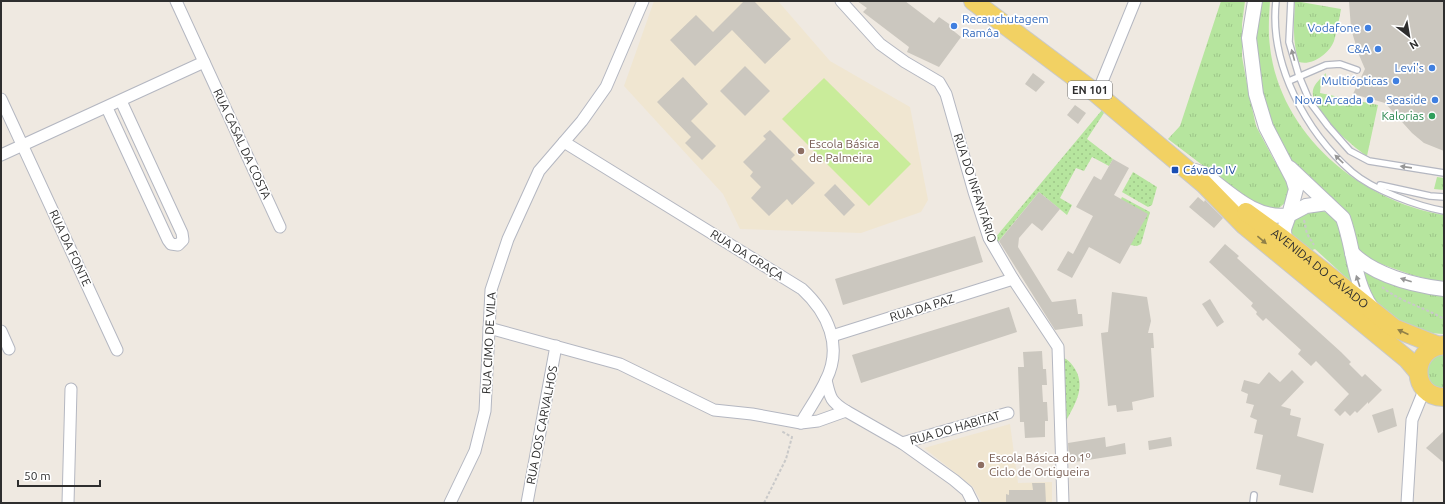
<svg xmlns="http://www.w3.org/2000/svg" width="1445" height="504" font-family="Ubuntu,sans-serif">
<defs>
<pattern id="grass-tufts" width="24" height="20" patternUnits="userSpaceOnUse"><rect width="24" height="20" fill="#b6e59e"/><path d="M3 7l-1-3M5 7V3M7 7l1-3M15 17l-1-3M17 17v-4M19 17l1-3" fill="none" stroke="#9dc588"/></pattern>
<pattern id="garden-dots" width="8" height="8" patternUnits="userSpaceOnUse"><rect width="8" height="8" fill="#b6e59e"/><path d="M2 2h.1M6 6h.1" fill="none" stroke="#9dc588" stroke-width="1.8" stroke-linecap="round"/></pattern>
</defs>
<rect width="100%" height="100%" fill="#efe9e1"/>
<g fill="#f0e6d1">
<path d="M 654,1 L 778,1 L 830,61 L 910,107 L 928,200 L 921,212 L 861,233 L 740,229 L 723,194 L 624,86 Z"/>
<path d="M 1010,424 L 1018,483 L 1052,482 L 1052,503 L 982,503 L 973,487 L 924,448 Z"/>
</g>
<g fill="url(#grass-tufts)">
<path d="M 1221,1 L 1245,1 L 1242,24 L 1242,57 L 1248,89 L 1256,126 L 1274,160 L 1288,179 L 1291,188 L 1287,201 L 1279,208 L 1271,210 L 1251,202 L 1168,139 L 1180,126 Z"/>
<path d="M 1261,1 L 1270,1 C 1269,16 1268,32 1270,47 C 1280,134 1360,201 1444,215 L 1444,283 L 1412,275 L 1367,259 L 1358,251 L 1351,220 L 1343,209 L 1291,162 L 1270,123 L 1261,88 L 1256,36 Z"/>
<path d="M 1295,1 L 1341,9 C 1339,20 1337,31 1334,41 C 1329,54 1312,66 1299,62 C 1292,42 1294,22 1295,1 Z"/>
<path d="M 1326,73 L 1325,83 L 1321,83 L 1320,93 L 1378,105 L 1367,156 C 1353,147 1309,109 1313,90 C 1314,84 1321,78 1326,73 Z"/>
<path d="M 1437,177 L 1444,178 L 1444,190 L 1434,189 Z"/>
<path d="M 1321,210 L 1335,217 L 1344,238 L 1351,282 L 1315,249 L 1310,251 L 1289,233 C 1295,214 1303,213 1321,210 Z"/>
<path d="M 1359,267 L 1444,294 L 1444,334 C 1419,334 1387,319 1371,299 C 1365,291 1362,277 1359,267 Z"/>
<path d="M 1444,352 L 1444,388 L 1435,387 L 1426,379 L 1426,361 Z"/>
</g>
<g fill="url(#garden-dots)">
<path d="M 1102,110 L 1104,113 L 1087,139 L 1113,159 L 1109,166 L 1092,157 L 1084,171 L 1076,168 L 1060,198 L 1072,205 L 1067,215 L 1039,192 L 998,242 L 995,238 Z"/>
<path d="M 1133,172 L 1157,187 L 1152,205 L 1148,207 L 1122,192 Z"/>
<path d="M 1122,197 L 1150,212 L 1141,244 L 1137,246 L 1130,245 L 1121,199 Z"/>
<path d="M 1064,358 C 1068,360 1070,362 1073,366 C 1087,385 1076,403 1066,421 Z"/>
</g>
<path fill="#c9ec9a" d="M 824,78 L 911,164 L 869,206 L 782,119 Z"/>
<g fill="#cbc7bf">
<path d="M 744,1 L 754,1 L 791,39 L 765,64 L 732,30 L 695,66 L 670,40 L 696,15 L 713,32 Z"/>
<path d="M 857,1 L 905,1 L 934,23 L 939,17 L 952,26 L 950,28 L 961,37 L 939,67 L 907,52 L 909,47 L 863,12 L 867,8 Z"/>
<path d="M 1349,1 L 1444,1 L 1444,151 L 1424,143 L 1412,133 L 1385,103 L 1353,94 L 1365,69 L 1359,55 L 1351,29 Z"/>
<path d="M 745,66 L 770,91 L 745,116 L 720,91 Z"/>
<path d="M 1033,73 L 1045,82 L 1036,92 L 1025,84 Z"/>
<path d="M 683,77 L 708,104 L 691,121 L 716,146 L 702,160 L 685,143 L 691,137 L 657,102 Z"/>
<path d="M 1075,105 L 1086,113 L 1078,124 L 1067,115 Z"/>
<path d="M 770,130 L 795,155 L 791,159 L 815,183 L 792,205 L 787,199 L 769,216 L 751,198 L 761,187 L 750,176 L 753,172 L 743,162 L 766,139 L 763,136 Z"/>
<path d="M 1113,159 L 1129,168 L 1114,195 L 1148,214 L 1120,264 L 1089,247 L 1072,278 L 1057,270 L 1068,251 L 1073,254 L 1093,216 L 1076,207 L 1094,176 L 1101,180 Z"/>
<path d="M 835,184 L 855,205 L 844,216 L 824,195 Z"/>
<path d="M 1039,192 L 1060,209 L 1042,231 L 1032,223 L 1019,238 L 1018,247 L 1052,302 L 1076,299 L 1078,314 L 1082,314 L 1083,326 L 1055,330 L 999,241 Z"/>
<path d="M 1198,197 L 1204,202 L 1205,200 L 1223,218 L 1214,228 L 1189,207 Z"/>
<path d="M 975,236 L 983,262 L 843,305 L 835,279 Z"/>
<path d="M 1225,244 L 1239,256 L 1237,258 L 1341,352 L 1351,362 L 1349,364 L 1362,377 L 1365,374 L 1382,390 L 1368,404 L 1368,402 L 1357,413 L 1355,411 L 1350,416 L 1345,411 L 1340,416 L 1334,410 L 1349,394 L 1316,361 L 1311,366 L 1298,354 L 1301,350 L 1266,318 L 1263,321 L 1256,314 L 1257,312 L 1251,306 L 1253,303 L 1209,262 Z"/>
<path d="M 1112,292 L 1147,297 L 1151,321 L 1148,333 L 1153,333 L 1154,348 L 1151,348 L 1154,397 L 1132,402 L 1133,410 L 1117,412 L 1116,405 L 1108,406 L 1101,333 L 1108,332 Z"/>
<path d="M 1210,299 L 1224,322 L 1217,327 L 1202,304 Z"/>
<path d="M 1009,307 L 1017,332 L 861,383 L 852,355 Z"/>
<path d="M 1042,351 L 1043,369 L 1046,369 L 1047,385 L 1042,385 L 1043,402 L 1047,402 L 1048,421 L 1045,421 L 1045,437 L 1025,438 L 1024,422 L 1020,422 L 1018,367 L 1024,367 L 1023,352 Z"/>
<path d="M 1292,370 L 1304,382 L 1281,406 L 1291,409 L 1290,415 L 1301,418 L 1297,436 L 1324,444 L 1313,493 L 1279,485 L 1281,475 L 1256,469 L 1263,435 L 1254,433 L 1257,420 L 1250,417 L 1254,405 L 1246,403 L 1248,394 L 1241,391 L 1244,380 L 1259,384 L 1269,372 L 1280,382 Z"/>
<path d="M 1393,408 L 1397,426 L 1378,433 L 1372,415 Z"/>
<path d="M 1444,431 L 1444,463 L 1426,448 Z"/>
<path d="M 1105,437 L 1106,447 L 1125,443 L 1126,454 L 1069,463 L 1068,443 Z"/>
<path d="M 1171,437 L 1172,446 L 1149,450 L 1148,441 Z"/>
<path d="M 1032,483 L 1045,483 L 1046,503 L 1006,503 L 1006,494 L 1009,495 L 1009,490 L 1033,490 Z"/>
</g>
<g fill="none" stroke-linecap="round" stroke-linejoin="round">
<g stroke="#b4b7c1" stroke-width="8">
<g id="service">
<path d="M 1276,1 C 1269,64 1306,132 1352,172 C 1373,190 1417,206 1444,211"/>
<path d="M 1291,1 L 1289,42 L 1299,76 L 1310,102 L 1328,126 L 1350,151 L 1369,161 L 1444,173"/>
<path d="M 1289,81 L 1326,65 L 1340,64 L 1357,70"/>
<path d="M 1380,185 L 1430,196 L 1444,197"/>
<path d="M 1253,503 L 1254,495"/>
</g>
</g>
<g stroke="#b4b7c1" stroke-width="13">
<g id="minor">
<path d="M 176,1 L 280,227"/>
<path d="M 841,1 L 880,44 L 905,62 L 939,82 L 946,94 L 974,192 L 989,238 L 1013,279 L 1058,347 L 1063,503"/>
<path d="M 1097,94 L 1135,1"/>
<path d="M 1,99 L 117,350"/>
<path d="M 107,108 L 168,240 L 171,244 L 178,245 L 183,240 L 182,233 L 121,101"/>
<path d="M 564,142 L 802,289 C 828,313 843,346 826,380 C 819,395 809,409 801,423"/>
<path d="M 1,155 L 204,62"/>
<path d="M 489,328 L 620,364 L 714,410 L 752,414 L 801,423 L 818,421 L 846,411 L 902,443 L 954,480 L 967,491 L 973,503"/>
<path d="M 1,331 L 9,349"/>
<path d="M 832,336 L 1013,279"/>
<path d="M 826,380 C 830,397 830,401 846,411"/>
<path d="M 902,443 L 1008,413"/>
<path d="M 68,503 L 71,389"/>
<path d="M 450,503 L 475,451 L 485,411 L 491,290 L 508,239 L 539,171 L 582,121 L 606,87 L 643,1"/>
<path d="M 527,503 L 556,346"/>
<path d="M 1407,503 L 1412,420 L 1425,388"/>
</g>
</g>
<g stroke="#b4b7c1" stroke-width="16">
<g id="tertiary">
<path d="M 1290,168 L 1343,218 C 1354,248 1353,280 1371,307"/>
<path d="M 1195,171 L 1204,174 C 1229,192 1256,221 1289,215 L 1296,189 L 1293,179 L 1266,127 L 1256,94 L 1249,38 L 1255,1"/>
<path d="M 1285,247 L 1284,229 L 1289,215 L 1306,206 L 1327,203"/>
<path d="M 1352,253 C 1374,275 1413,285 1444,289"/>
</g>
</g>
<g stroke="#c9c9c9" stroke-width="20">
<g id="primary">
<path d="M 973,1 L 1097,94 L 1204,184 L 1244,225 L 1407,359 L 1418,372"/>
<path id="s1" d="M 1246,212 L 1283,239 L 1394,328 L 1439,346"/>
<path d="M 1444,345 C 1409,348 1411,398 1444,397"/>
</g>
</g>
<g stroke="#c9c9c9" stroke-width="2" stroke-dasharray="3 2" stroke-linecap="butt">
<path d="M 1304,220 L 1307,234 L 1314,245"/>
<path d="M 1382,287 C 1400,302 1424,307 1444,319"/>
<path d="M 764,503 L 786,459 L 792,437 L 781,431"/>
</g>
<use href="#service" stroke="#fff" stroke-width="5.5"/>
<use href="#minor" stroke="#fff" stroke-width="11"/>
<use href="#tertiary" stroke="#fff" stroke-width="14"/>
<use href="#primary" stroke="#f2d163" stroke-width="18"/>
</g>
<defs><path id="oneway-solid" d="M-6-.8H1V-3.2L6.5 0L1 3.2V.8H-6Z"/></defs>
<g fill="#969696">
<use href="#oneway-solid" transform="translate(1293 55) rotate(-105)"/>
<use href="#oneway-solid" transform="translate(1339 159) rotate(-136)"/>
<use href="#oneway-solid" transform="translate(1406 167) rotate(-172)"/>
<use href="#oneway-solid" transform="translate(1406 280) rotate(-162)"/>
<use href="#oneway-solid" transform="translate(1358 281) rotate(-108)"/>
</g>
<g fill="#908048">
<use href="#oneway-solid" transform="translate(1262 240) rotate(40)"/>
<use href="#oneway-solid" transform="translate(1403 332) rotate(-156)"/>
</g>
<g fill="#3f7fe0" stroke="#fff" stroke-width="1.5">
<circle cx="954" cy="26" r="4"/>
<circle cx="1368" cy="28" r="4"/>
<circle cx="1378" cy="49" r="4"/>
<circle cx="1432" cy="68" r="4"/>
<circle cx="1396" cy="81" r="4"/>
<circle cx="1370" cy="100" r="4"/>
<circle cx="1435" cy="100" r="4"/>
</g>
<circle fill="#2e9e5b" stroke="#fff" stroke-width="1.5" cx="1432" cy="116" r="4"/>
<g fill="#8d6e63" stroke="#fff" stroke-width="1.5">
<circle cx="801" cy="151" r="4"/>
<circle cx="981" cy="465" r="4"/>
</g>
<rect fill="#1a4fb4" stroke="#fff" stroke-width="1.5" x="1171" y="166" width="8" height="8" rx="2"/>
<g text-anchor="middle" stroke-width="3.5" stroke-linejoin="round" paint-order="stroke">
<rect fill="#fff" stroke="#6d6d6d" stroke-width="1" x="1068" y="81" width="44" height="18" rx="3"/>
<g font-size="11" font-weight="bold" fill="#2e2e2e">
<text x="1090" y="94">EN 101</text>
</g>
<g font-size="12" fill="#366cbe" stroke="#fff" text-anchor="end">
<text x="962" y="23" text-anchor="start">Recauchutagem<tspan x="962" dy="14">Ramôa</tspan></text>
<text x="1360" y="32">Vodafone</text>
<text x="1370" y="53">C&amp;A</text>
<text x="1424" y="72">Levi's</text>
<text x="1388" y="85">Multiópticas</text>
<text x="1362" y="104">Nova Arcada</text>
<text x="1427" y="104">Seaside</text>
</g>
<g font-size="12" fill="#27864d" stroke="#fff" text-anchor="end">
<text x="1424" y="120">Kalorias</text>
</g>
<g font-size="12" fill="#2e2e2e" stroke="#fff">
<text transform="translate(242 144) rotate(65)" y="4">RUA CASAL DA COSTA</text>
<text transform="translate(975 188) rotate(72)" y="4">RUA DO INFANTÁRIO</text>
<text transform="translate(70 248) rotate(65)" y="4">RUA DA FONTE</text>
<text transform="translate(747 255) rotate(32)" y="4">RUA DA GRAÇA</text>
<text dy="4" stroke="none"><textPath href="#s1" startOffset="93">AVENIDA DO CÁVADO</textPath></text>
<text transform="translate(922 308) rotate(-17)" y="4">RUA DA PAZ</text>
<text transform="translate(489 343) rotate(-87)" y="4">RUA CIMO DE VILA</text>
<text transform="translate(542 425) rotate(-79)" y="4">RUA DOS CARVALHOS</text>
<text transform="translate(955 428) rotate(-16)" y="4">RUA DO HABITAT</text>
</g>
<g font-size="12" fill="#785e54" stroke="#fff" text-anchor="start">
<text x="809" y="148">Escola Básica<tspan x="809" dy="14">de Palmeira</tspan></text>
<text x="989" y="462">Escola Básica do 1º<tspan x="989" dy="14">Ciclo de Ortigueira</tspan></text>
</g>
<g font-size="12" fill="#164399" stroke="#fff" text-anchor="start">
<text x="1183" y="174">Cávado IV</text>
</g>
</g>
<rect width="1445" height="504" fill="none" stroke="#2e2e2e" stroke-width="4"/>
<g transform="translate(1409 36) rotate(149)" stroke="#ffffff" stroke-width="3" paint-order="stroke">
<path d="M0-3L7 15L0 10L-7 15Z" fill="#2e2e2e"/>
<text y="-6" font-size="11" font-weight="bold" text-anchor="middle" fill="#2e2e2e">N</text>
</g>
<path d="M18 480v6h82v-6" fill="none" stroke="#2e2e2e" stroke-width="2"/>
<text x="24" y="480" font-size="12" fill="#2e2e2e" stroke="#ffffff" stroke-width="3" paint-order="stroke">50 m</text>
</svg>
